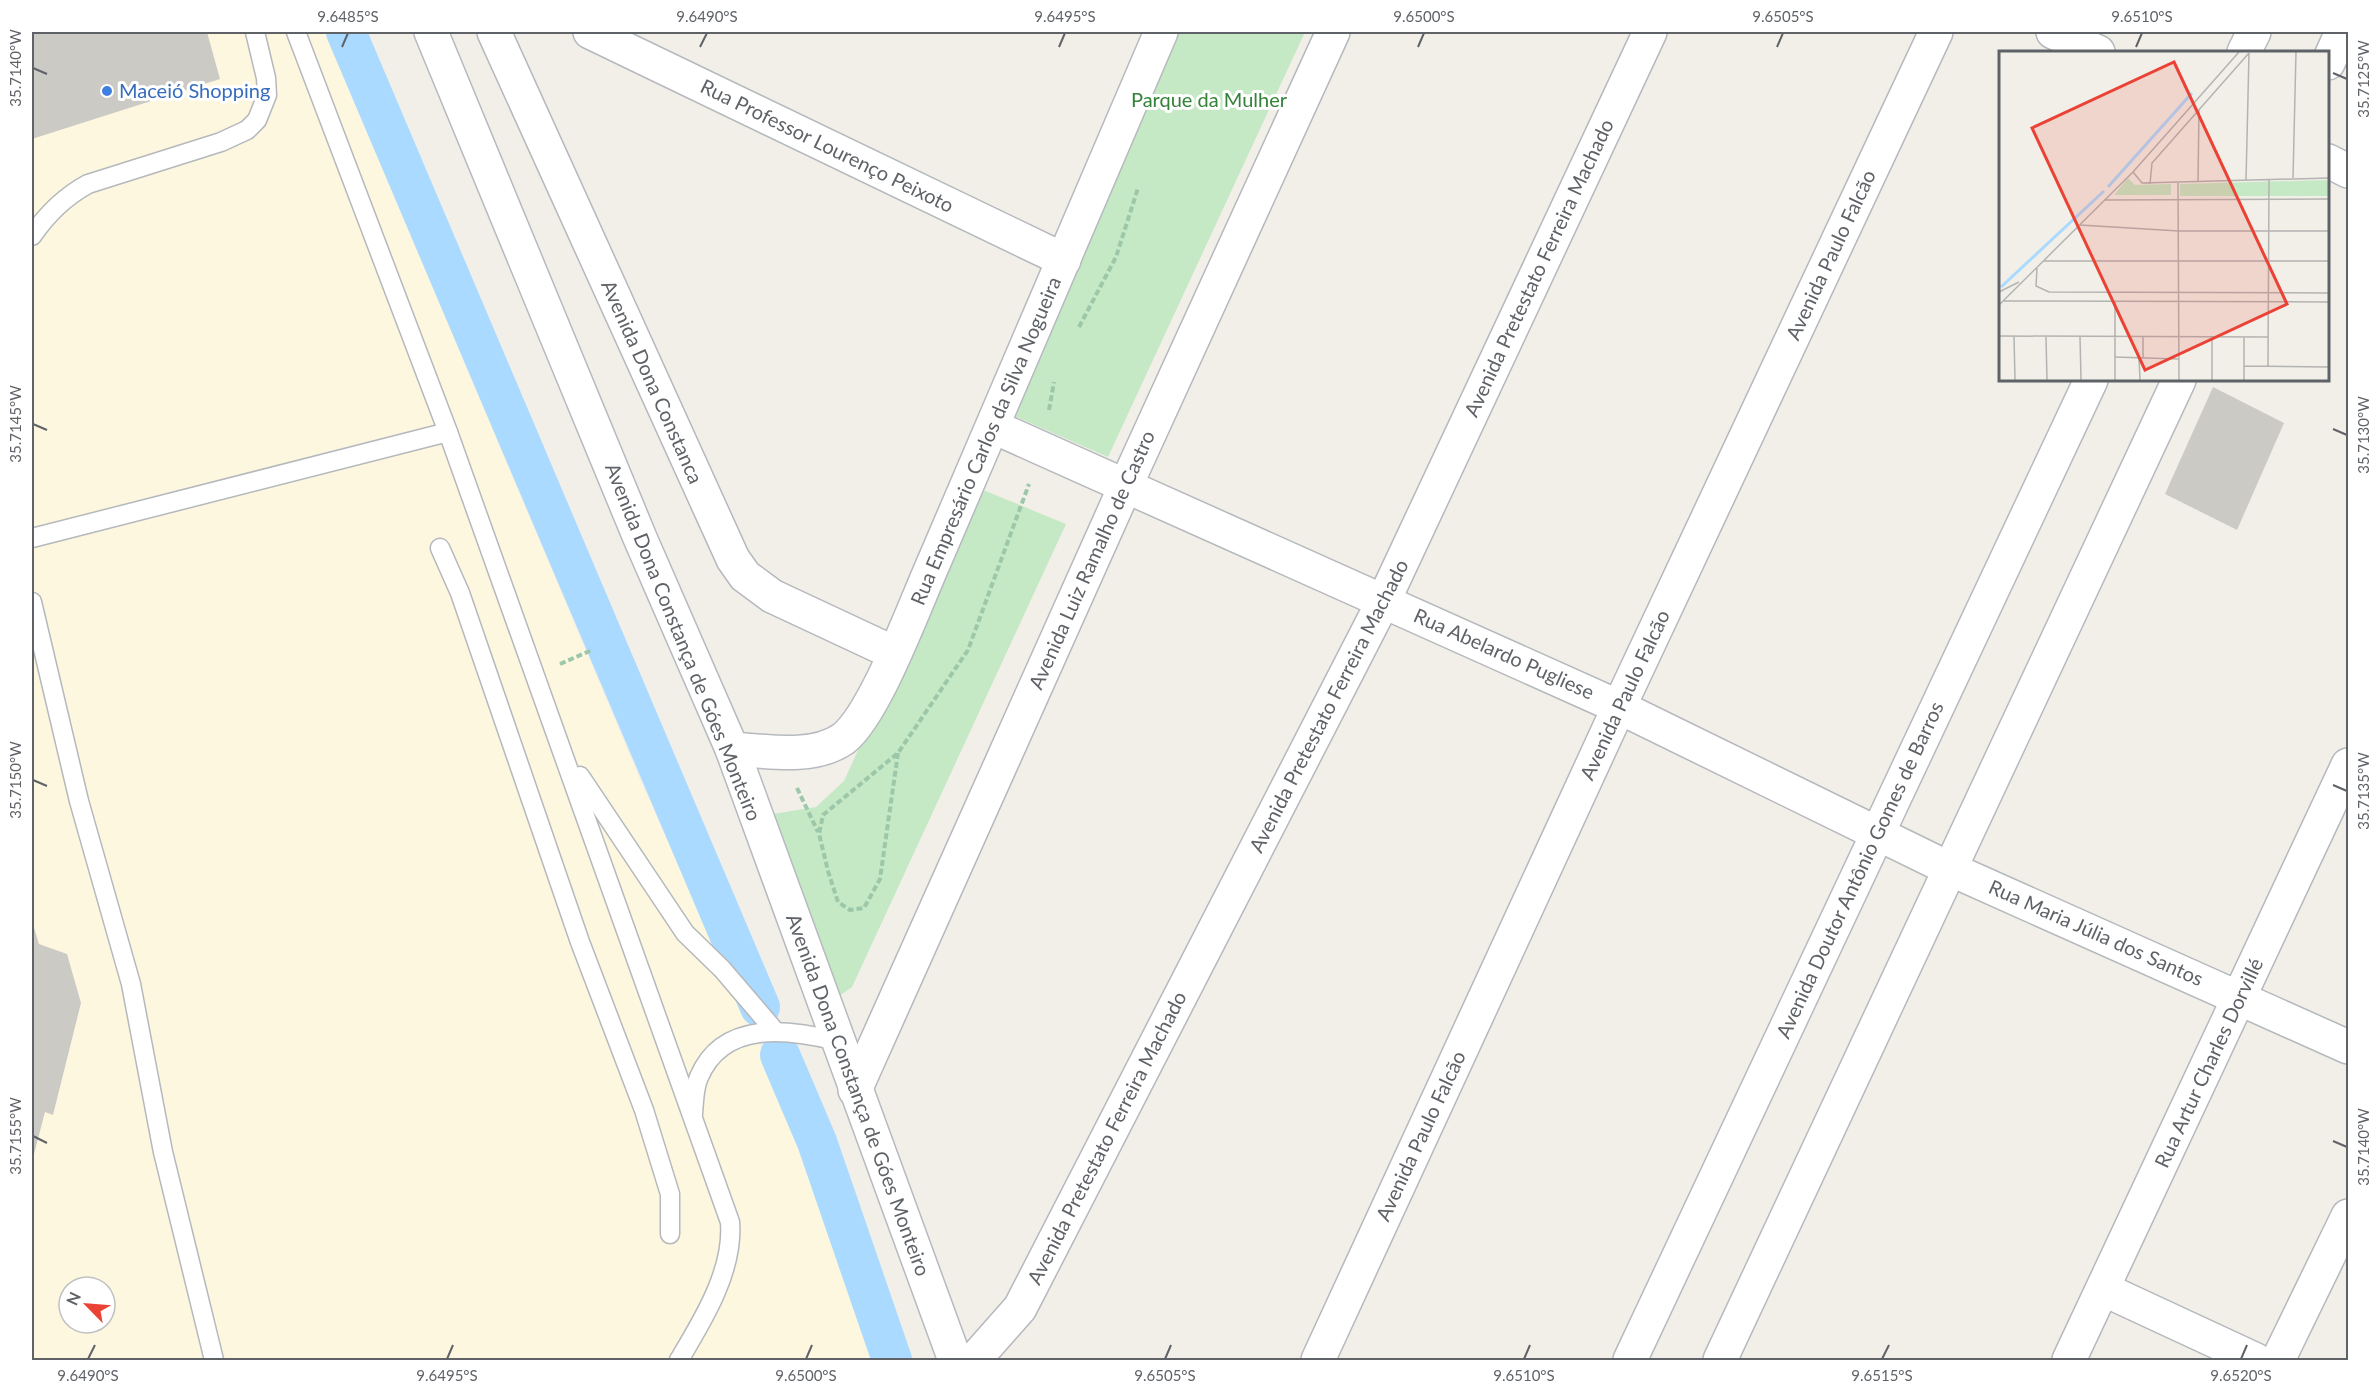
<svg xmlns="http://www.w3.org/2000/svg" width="2380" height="1392" font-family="Lato,sans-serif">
<rect width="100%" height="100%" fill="#f1efe8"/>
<path fill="#fef7e0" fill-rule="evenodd" d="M 32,32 L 325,32 L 639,777 L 791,1114 L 875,1360 L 32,1360 ZM 69,1287 L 105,1287 L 105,1323 L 69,1323 Z"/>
<g fill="#c5e8c5">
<path d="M 1175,32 L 1305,32 L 1108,457 L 1010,414 Z"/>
<path d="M 978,488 L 1066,524 L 852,987 L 832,1001 L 767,815 L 816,807 L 844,781 Z"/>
</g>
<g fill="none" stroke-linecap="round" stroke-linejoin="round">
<g stroke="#aadaff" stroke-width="40">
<path d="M 346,32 L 760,1007"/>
<path d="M 780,1055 L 817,1142 L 892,1360"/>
</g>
</g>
<g fill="#cccac5">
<path d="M 32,32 L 207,32 L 220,79 L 32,139 Z"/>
<path d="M 2213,387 L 2284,423 L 2237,530 L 2165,494 Z"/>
<path d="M 32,921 L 39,944 L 67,954 L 81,1003 L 53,1115 L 45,1112 L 32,1162 Z"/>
</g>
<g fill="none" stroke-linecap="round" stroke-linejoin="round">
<g stroke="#b5b8bc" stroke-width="21">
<g id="lane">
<path d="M 296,32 L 448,432 L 730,1222 C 734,1270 703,1320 679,1360"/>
<path d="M 32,236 C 47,214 64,197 88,184 L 221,142 L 247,130 L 257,120 L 267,95 L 266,78 L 255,32"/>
<path d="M 32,538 L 448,432"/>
<path d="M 440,548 L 460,593 L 580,942 L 644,1110 L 670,1194 L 670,1234"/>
<path d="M 32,602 L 79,801 L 131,984 L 163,1152 L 214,1360"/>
<path d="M 580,776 L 685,933 L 722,969 L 775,1031"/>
<path d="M 693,1114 C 694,1102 694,1087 699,1077 C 723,1020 788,1029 837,1041"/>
</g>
</g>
<g stroke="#b5b8bc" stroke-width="36">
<g id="street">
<path d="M 494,32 L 733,559 L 745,576 L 772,596 L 894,653"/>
<path d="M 590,32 L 1064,260"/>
<path d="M 2053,32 L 2098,52"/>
<path d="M 2328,161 L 2348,171"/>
<path d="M 994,427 L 1619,707 L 1950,869 L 2348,1047"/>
<path d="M 855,1090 L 1125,487 L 1333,32"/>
<path d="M 2103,1289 L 2256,1360"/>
<path d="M 974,1360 L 1020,1308 L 1384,600 L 1650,32"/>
<path d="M 1318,1360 L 1619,707 L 1936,32"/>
<path d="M 2069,1360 L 2348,765"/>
<path d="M 2278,1360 L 2348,1216"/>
</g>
</g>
<g stroke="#b6babf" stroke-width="36">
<g id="secondary">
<path d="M 431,32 L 640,538 L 732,749 L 955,1360"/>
<path d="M 2244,52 L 2254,32"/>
<path d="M 2328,63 L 2342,32"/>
<path d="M 732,749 C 765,751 813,760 843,739 C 875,715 916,602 934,562 C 1011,386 1086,209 1161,32"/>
<path d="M 1630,1360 L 2091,380"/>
<path d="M 1720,1360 L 2179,380"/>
</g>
</g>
<g stroke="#9cc7a9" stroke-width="4" stroke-dasharray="6 3" stroke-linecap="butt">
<path d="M 1079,327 L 1116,257 L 1138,188"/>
<path d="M 1049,410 L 1054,382"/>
<path d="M 560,664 L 592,650"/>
<path d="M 898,753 L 880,879 L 864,908 L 850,910 L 838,902 L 828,871 L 819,834 L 823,815 L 898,753 L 968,650 L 1029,484"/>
<path d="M 797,788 L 818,832"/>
</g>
<use href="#lane" stroke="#fff" stroke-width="18"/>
<use href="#street" stroke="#fff" stroke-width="33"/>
<use href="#secondary" stroke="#fff" stroke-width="33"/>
</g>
<path fill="none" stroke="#5f6368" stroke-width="2" d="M 342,47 L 348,33M 700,47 L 707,33M 1059,47 L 1065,33M 1418,47 L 1424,33M 1777,47 L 1783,33M 2136,47 L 2142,33M 33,68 L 47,74M 2333,73 L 2347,79M 33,424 L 47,430M 2333,429 L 2347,435M 33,780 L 47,786M 2333,785 L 2347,791M 33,1136 L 47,1143M 2333,1141 L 2347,1147M 88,1359 L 95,1345M 447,1359 L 453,1345M 806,1359 L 812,1345M 1165,1359 L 1171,1345M 1524,1359 L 1530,1345M 1882,1359 L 1889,1345M 2241,1359 L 2247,1345"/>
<circle fill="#3f7fe0" stroke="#fff" stroke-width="2" cx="107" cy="91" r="6"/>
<g text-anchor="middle" stroke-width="6" stroke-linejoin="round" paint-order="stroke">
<g font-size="20" fill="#366cbe" stroke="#fff" text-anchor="start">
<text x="119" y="98">Maceió Shopping</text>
</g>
<g font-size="20" fill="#348238" stroke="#fff">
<text x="1209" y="107">Parque da Mulher</text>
</g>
<g font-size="20" fill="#5f6368" stroke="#fff">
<text transform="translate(827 146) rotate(26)" y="7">Rua Professor Lourenço Peixoto</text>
<text transform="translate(1831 255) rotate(-65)" y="7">Avenida Paulo Falcão</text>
<text transform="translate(1539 268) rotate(-65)" y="7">Avenida Pretestato Ferreira Machado</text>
<text transform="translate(652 382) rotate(66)" y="7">Avenida Dona Constanca</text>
<text transform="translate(986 441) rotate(-67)" y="7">Rua Empresário Carlos da Silva Nogueira</text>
<text transform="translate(1092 560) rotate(-66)" y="7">Avenida Luiz Ramalho de Castro</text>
<text transform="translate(683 642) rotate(68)" y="7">Avenida Dona Constança de Góes Monteiro</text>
<text transform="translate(1504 654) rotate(24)" y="7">Rua Abelardo Pugliese</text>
<text transform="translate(1625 695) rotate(-65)" y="7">Avenida Paulo Falcão</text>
<text transform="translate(1329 706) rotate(-63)" y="7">Avenida Pretestato Ferreira Machado</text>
<text transform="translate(1860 870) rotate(-65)" y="7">Avenida Doutor Antônio Gomes de Barros</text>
<text transform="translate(2096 933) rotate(24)" y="7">Rua Maria Júlia dos Santos</text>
<text transform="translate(2209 1063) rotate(-65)" y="7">Rua Artur Charles Dorvillé</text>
<text transform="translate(858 1095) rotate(70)" y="7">Avenida Dona Constança de Góes Monteiro</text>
<text transform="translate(1421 1136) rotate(-65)" y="7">Avenida Paulo Falcão</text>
<text transform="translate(1107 1138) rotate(-63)" y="7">Avenida Pretestato Ferreira Machado</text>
</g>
</g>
<g transform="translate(1999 51)">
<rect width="330" height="330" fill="#f1efe8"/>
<path d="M 129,127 L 136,134 L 172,133 L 172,144 L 115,144 ZM 330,129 L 330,145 L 181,145 L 181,133 Z" fill="#c5e8c5"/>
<path fill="none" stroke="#aadaff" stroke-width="3" d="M 109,136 L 193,42M 2,236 L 105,140"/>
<path fill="none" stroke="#b3b3b1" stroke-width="1.5" d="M 134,121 L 143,132 L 330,127M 294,127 L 297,1M 247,130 L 250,2M 199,131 L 200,58M 179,132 L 180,329M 151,133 L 153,112 L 250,2M 105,149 L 330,148M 81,174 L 180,180 L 330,180M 45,210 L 330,210M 38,217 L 37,235 L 50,241 L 330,242M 0,241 L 20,231M 4,250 L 330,251M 116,250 L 116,329M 0,254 L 134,121 L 240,1M 0,285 L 269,286M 15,285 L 16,329M 47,286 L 48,329M 81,286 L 82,329M 144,286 L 144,307M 115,306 L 180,308M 140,307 L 141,329M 245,315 L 330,316M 269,315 L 270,129M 213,329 L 213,286M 245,329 L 245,286"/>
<path fill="#ea4335" fill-opacity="0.15" stroke="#ea4335" stroke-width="3" d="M 175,11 L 288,253 L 146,319 L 33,77 Z"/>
<rect width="330" height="330" fill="none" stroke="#5f6368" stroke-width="3"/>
</g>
<rect width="2380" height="1392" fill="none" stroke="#ffffff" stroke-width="66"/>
<g transform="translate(87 1305) rotate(295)"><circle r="28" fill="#ffffff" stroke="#bfc1c3" stroke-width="1.5"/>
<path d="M0-4.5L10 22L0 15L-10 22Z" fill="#ea4335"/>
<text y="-9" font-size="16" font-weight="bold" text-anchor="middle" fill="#5f6368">N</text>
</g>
<rect x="33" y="33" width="2314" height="1326" fill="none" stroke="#5f6368" stroke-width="2"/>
<g font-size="15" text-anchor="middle" fill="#5f6368">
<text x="348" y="22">9.6485°S</text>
<text x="707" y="22">9.6490°S</text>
<text x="1065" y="22">9.6495°S</text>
<text x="1424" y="22">9.6500°S</text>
<text x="1783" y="22">9.6505°S</text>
<text x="2142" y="22">9.6510°S</text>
<text transform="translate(16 68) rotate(-90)" y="5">35.7140°W</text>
<text transform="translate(2364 79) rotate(-90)" y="5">35.7125°W</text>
<text transform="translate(16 424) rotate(-90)" y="5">35.7145°W</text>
<text transform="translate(2364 435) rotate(-90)" y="5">35.7130°W</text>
<text transform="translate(16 780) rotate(-90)" y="5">35.7150°W</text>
<text transform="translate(2364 791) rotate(-90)" y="5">35.7135°W</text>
<text transform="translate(16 1136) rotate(-90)" y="5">35.7155°W</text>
<text transform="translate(2364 1147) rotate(-90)" y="5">35.7140°W</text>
<text x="88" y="1381">9.6490°S</text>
<text x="447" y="1381">9.6495°S</text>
<text x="806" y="1381">9.6500°S</text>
<text x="1165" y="1381">9.6505°S</text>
<text x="1524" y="1381">9.6510°S</text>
<text x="1882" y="1381">9.6515°S</text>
<text x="2241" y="1381">9.6520°S</text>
</g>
</svg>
